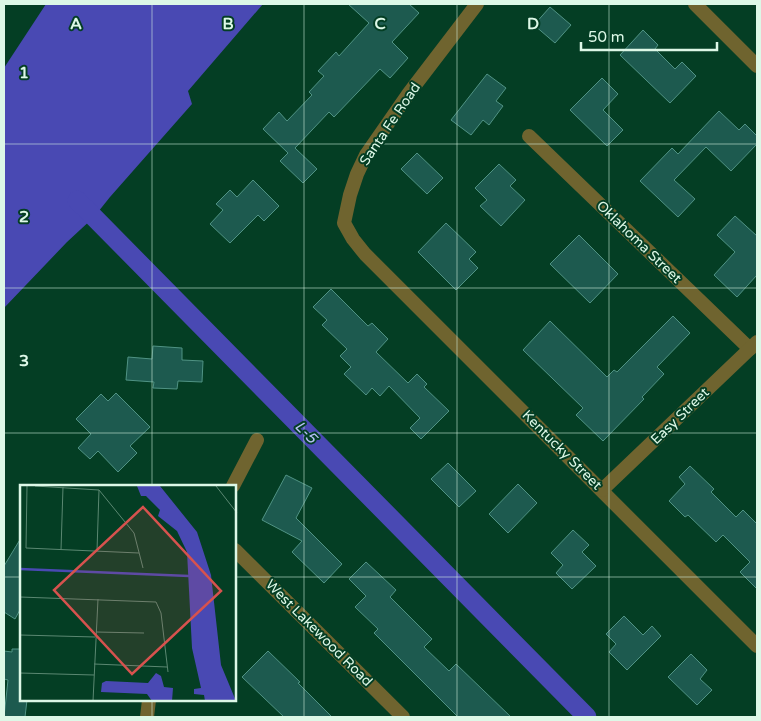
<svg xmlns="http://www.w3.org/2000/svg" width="761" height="721" font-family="'Varela Round',sans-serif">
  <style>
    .water { fill: #4949b3 }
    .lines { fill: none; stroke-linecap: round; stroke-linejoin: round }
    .canal { stroke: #4949b3; stroke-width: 19 }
    .building { fill: #1d5a4f; stroke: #509384 }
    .minor { stroke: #6f642f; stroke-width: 14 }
    .grid { fill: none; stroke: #ddf8e7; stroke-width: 1; stroke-opacity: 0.55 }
    .labels { text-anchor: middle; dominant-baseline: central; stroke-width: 4; stroke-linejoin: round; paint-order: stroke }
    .street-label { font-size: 14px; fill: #ddf8e7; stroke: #043e24 }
    .water-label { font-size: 15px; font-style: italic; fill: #b9c1f8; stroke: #043e24 }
    .inset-river { fill: none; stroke: #4949b3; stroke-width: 2.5 }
    .inset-road { fill: none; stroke: #5b8872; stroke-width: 1 }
    .view { fill: #d7524e; fill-opacity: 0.15; stroke: #d7524e; stroke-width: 2.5 }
    .inset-edge { fill: none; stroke: #ddf8e7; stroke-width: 2.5 }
    .grid-label { font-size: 16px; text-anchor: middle; font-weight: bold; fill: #ddf8e7; stroke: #043e24; stroke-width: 4; stroke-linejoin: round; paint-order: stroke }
  </style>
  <rect width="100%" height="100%" fill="#043e24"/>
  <path class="water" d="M46 4H263L188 91 192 104 110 197 94 217 67 242 4 308V68Z"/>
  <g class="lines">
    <path class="canal" d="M77 200 587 717"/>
  </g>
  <g class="building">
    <path d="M348 4H409L419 13 392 42 408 58 390 78 380 69 334 117 329 112 295 148 317 169 303 183 280 161 288 153 263 129 279 112 287 121 312 95 309 92 324 76 318 71 336 52 339 56 369 23Z"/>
    <path d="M550 7 571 25 555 43 534 25Z"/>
    <path d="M643 30 658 45 655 49 675 69 682 62 696 76 670 103 620 55Z"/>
    <path d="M487 74 506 88 496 101 503 106 489 125 483 120 471 135 451 120Z"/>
    <path d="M602 78 618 94 603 110 623 130 607 146 570 110Z"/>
    <path d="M719 111 739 130 745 124 757 136V144L731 171 706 147 674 180 695 199 678 217 640 181 672 148 678 154Z"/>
    <path d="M417 153 443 178 427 194 401 169Z"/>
    <path d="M499 164 516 180 510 186 525 200 501 226 480 206 487 200 475 188Z"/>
    <path d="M253 180 279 206 264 221 258 215 230 243 210 224 223 210 216 204 230 190 237 197Z"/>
    <path d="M735 216 757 236V275L737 297 714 275 735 252 717 235Z"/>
    <path d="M446 223 476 252 469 259 478 268 456 290 418 252Z"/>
    <path d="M579 235 618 274 590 303 550 264Z"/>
    <path d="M331 289 368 326 372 323 388 339 376 352 408 383 417 374 427 384 424 387 449 411 421 439 410 428 420 418 389 386 380 396 372 388 366 395 344 374 351 367 340 356 347 349 322 325 327 320 313 307Z"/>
    <path d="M673 316 690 333 657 367 664 374 642 397 644 399 603 441 576 415 583 408 523 350 550 321 607 377 614 370 617 372Z"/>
    <path d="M153 346 182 348V360L203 361 202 382 178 381 177 389 153 388 154 382 126 380 128 357 152 359Z"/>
    <path d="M116 393 150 427 130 446 137 453 118 472 98 451 90 459 78 448 91 434 76 419 101 394 108 401Z"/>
    <path d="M448 463 476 491 459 507 431 479Z"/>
    <path d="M690 466 714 489 711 492 736 517 743 510 757 524V589L740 572 750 562 723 535 716 542 688 515 685 517 669 501 685 484 679 477Z"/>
    <path d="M286 475 312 488 296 518 342 564 324 583 292 552 302 541 262 520Z"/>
    <path d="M518 484 537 503 508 533 489 514Z"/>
    <path d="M573 530 589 545 582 552 596 566 572 589 556 573 563 565 551 553Z"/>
    <path d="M21 538V608L15 619 4 612V566Z"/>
    <path d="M366 562 396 590 390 597 432 639 424 647 449 671 456 664 511 717H458L374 633 378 629 355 607 366 596 349 579Z"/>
    <path d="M624 616 643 635 652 626 661 636 627 670 609 652 616 644 606 634Z"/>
    <path d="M12 649H21V700H27L25 717H4L8 680 4 679V651L12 652Z"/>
    <path d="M268 651 300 682 298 683 332 717H284L242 677Z"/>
    <path d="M691 654 707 670 700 679 712 690 697 705 668 677Z"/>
  </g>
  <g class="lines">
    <g class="minor">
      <path d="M477 4 409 93 366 155 357 174 350 195 344 223 353 239 365 254 757 646"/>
      <path d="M695 4 757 66"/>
      <path d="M529 136 750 349"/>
      <path d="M233 486 257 440"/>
      <path d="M602 490 757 342"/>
      <path d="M235 550 403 717"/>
      <path d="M147 717 149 700"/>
    </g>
  </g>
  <path class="grid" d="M152 4V486M304 4V717M457 4V717M609 4V717M4 144H757M4 288H757M4 433H757M4 577H21M235 577H757M152 700V717"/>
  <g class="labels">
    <g class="street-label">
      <text transform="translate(390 124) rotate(-56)">Santa Fe Road</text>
      <text transform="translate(639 242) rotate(44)">Oklahoma Street</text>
      <text transform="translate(680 416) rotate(-44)">Easy Street</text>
      <text transform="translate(562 450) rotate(45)">Kentucky Street</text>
      <text transform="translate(319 633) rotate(45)">West Lakewood Road</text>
    </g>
    <g class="water-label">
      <text transform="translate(306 432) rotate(45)">L-5</text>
    </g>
  </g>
  <g transform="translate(20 485)">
    <rect width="216" height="216" fill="#043e24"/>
    <path d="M117 1H140L177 47 191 90 201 180 216 216H185L184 210 174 209V204L181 203 172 163 167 67 157 46 138 31 140 25 126 11H121ZM136 188 141 191 144 202 153 203 152 216H132L127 209 81 207 82 198 86 196 128 198Z" fill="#4949b3"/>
    <path class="inset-river" d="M0 84 169 91"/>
    <path class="inset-road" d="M7 1 6 63 119 68M15 1 79 5 114 48 123 83M196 1 217 28M41 65 43 2M77 66 79 5M0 112 136 117 141 128 148 187M76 147 124 148M0 150 75 152M74 179 147 182M0 188 74 190M73 216 78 114"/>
    <path class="view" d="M123 22 201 106 112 189 34 105Z"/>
    <rect width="216" height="216" class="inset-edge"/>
  </g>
  <g class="grid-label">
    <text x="76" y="29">A</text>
    <text x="228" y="29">B</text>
    <text x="380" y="29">C</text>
    <text x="533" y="29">D</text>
    <text x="24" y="78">1</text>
    <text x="24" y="222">2</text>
    <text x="24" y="366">3</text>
  </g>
  <rect width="761" height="721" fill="none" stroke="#ddf8e7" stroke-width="10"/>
  <path d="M581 42v8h136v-8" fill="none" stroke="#ddf8e7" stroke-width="2.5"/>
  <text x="588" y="42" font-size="15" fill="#ddf8e7" stroke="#043e24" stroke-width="4" paint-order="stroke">50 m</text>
</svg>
